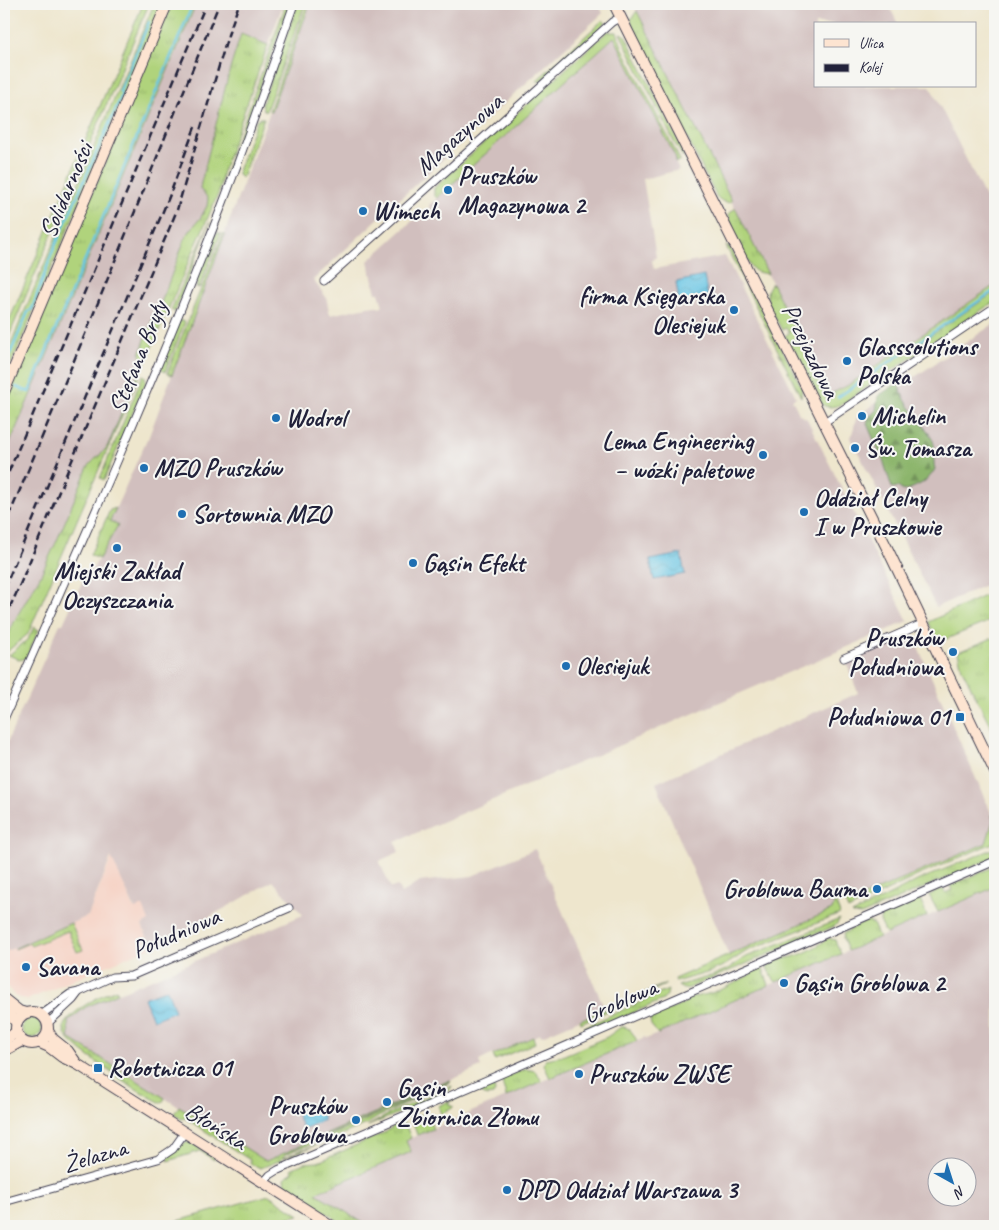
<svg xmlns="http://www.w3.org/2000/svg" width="999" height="1230" font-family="Caveat,sans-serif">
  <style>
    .built { fill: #f6d2c4 }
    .industrial { fill: #d1bfbe; fill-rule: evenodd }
    .grass { fill: url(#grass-tufts); stroke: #697a5c }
    .forest { fill: url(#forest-firs); stroke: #576c54 }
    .green { fill: #b0d37c; stroke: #697a5c }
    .water { fill: url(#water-waves); stroke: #447490 }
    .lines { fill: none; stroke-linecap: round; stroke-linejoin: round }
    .stream { stroke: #66c5e4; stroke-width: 2.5 }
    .street-casing { stroke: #413f51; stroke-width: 9 }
    .secondary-casing { stroke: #413f51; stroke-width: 12 }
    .street { stroke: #fff; stroke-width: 7 }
    .secondary { stroke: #fde4d1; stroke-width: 10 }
    .rail { stroke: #22223b; stroke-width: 2.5; stroke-dasharray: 8 4; stroke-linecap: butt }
    .poi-dot { fill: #1f6fb2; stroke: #f6f6f2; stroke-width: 2 }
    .labels { text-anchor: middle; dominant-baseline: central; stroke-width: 4; stroke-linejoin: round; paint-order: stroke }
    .street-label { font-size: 25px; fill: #22223b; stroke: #f6f6f2 }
    .poi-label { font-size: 25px; font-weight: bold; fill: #22223b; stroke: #f6f6f2; text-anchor: start }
  </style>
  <defs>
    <pattern id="grass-tufts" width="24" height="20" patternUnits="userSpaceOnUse" patternTransform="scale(1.25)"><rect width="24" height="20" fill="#b0d37c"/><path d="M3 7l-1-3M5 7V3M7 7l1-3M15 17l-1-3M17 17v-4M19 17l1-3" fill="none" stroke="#97b56c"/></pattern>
    <pattern id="forest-firs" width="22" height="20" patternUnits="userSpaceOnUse" patternTransform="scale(1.25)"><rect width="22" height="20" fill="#8cb56c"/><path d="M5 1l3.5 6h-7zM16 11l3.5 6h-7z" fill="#72935a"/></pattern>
    <pattern id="water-waves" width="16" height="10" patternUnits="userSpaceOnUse" patternTransform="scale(1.25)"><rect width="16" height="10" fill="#66c5e4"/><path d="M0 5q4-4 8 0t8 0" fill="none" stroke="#58a9c4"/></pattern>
  </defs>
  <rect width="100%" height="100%" fill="#f6f6f2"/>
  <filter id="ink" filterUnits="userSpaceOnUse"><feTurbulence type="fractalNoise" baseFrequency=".02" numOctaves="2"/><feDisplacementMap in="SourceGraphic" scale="10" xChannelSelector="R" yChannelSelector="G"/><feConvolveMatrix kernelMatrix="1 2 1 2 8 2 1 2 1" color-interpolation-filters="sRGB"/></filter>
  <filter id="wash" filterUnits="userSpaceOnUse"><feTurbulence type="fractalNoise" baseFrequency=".0096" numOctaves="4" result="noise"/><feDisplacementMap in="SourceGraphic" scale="20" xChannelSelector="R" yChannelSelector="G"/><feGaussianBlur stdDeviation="1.12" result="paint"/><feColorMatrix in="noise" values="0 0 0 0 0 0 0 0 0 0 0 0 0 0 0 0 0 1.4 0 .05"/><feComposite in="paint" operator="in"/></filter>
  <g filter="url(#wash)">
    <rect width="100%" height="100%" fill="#eee6cd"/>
    <path class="built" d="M112 856 134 908 143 905 150 922 142 925 151 947 27 1000 15 996 4 983V952L88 916Z"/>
    <g class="industrial">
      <path d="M196 4H283L223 171 219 192 143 367 137 376 108 445 105 451 92 461 43 571 4 638V457Z"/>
      <path d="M310 4H598L603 13 383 214 313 280 326 297 330 315 367 307 376 306 380 308 383 306 379 293H376L368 261 419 215 422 219 430 211 429 205 434 201 614 36 676 158 675 162 679 170 643 179 656 257 652 261 654 269 725 256 796 397 792 400 796 407 799 414 807 419 908 621 395 842 399 852 379 861 391 888 398 886 401 894 419 882 472 876 535 849 605 1009 542 1036 540 1034 489 1056 479 1061 481 1067 265 1161 69 1038 68 1021 86 1007 303 915 273 881 202 921 169 942 160 941 151 946 142 925 149 921 143 906 135 909 111 857 88 916 4 952V749L60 624H63L88 569 92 570 118 525 110 521 147 439H148Z"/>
      <path d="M633 4H888L898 24H815V86H930L995 217V285L847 386 828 395Z"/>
      <path d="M995 323V581L936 607 851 438 857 416Z"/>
      <path d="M912 633 992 815 993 821 987 842 853 901 843 898 835 902 832 910 729 956 656 783 858 693 846 662Z"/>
      <path d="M995 887V1226H368L315 1193 411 1152 406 1140 411 1138 645 1037 646 1039ZM936 1168H966V1198H936Z"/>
    </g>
    <g class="grass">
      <path d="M143 4H149L4 348V333Z"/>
      <path d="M154 4H163L4 381V360Z"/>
      <path d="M172 4H196L4 457V403Z"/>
      <path d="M286 4H290L223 188 226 172Z"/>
      <path d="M298 4H305L266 111 263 109 262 104Z"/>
      <path d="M307 4H310L271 111H269Z"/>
      <path d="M637 11 732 201C726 205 720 200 716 196L633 30 631 19Z"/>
      <path d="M603 20 606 23 545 78 540 81H536Z"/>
      <path d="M609 30 610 32H617L622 47 680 160 675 163 676 158 614 37 437 198 434 195V188Z"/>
      <path d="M620 33 625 35 684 152 683 157 674 142Z"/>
      <path d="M241 34 268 45 223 171 219 192 145 363 141 358 140 354 152 320 158 311 186 236 201 217 207 206 208 198 200 189 201 183 230 69Z"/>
      <path d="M259 118H264L242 178 238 175V171L257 119Z"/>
      <path d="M734 209H736L768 274C763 273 757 273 753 269 746 262 728 223 729 214Z"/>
      <path d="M210 222 175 312 171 310Z"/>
      <path d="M217 233H221L199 288 196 287 198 282 195 281 214 235Z"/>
      <path d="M223 234H225L172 375 167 373Z"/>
      <path d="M726 246 731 248 802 388 801 397Z"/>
      <path d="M772 283 828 395 847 386 995 285V290L838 396 839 397 995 292V301L842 404C832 408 824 409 817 399L785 336 789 333 786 328 782 330C775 316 759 297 772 283Z"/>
      <path d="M179 320 185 322 165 372 161 369V365Z"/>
      <path d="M140 374 28 634 9 650 4 658C4 628 32 595 44 568 60 536 73 502 87 469 94 457 103 455 108 445L137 376Z"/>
      <path d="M143 375 145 376 146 382 104 480 100 478Z"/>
      <path d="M116 508 110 521 118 525 99 559 90 555 110 510Z"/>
      <path d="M995 591V619L939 642 928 622Z"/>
      <path d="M34 627 39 630 26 658 20 660 9 655 28 639Z"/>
      <path d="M995 637V735L962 669 958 652Z"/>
      <path d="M995 813V842L917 876 848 910 843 898 853 901 986 843 993 821 992 815Z"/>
      <path d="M995 848V857L861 915 852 914 919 880Z"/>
      <path d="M995 866V887L938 912 929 895 943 889 945 893 952 890 950 886Z"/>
      <path d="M920 899 927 916 886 934 880 921 881 915Z"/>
      <path d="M835 901 840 914 747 951 727 964 710 972 675 982 674 979 832 910Z"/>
      <path d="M840 919 835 926 689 988 683 989 678 986 714 975 730 968 744 958Z"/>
      <path d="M867 921 873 924 879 937 848 951 843 938 844 933Z"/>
      <path d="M71 923 83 950 77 952 68 931 31 946 29 943 15 949V948Z"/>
      <path d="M828 938 835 940 841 954 776 982 772 977 767 968C771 958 786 959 796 956 808 952 818 946 828 938Z"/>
      <path d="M759 968 763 969 769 985 658 1034 651 1025 650 1019 655 1013C669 1010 681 1008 691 997 712 996 742 981 759 968Z"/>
      <path d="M665 984V985L581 1023 580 1020Z"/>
      <path d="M116 989 118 993 86 1007 68 1021 69 1038 165 1098 162 1103C147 1098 75 1050 67 1037 64 1032 63 1028 65 1023 78 1007 97 997 116 989Z"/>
      <path d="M668 990 667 995 663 1000 594 1029 589 1030 584 1027Z"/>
      <path d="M621 1027C630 1026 633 1034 637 1041L550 1078 544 1065 546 1059 562 1056 607 1037Z"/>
      <path d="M533 1037 535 1043 495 1060 493 1055Z"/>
      <path d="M526 1069 535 1071 542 1081 506 1097C506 1089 499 1084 505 1077Z"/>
      <path d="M450 1080 451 1081 319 1139 307 1146 299 1148 284 1155 281 1160 261 1168 251 1164 250 1160 185 1118 181 1119 174 1114 179 1106 266 1161 413 1096 415 1092 418 1094Z"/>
      <path d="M451 1082 378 1117 367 1124 284 1158 300 1150 309 1148 323 1139Z"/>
      <path d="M487 1085 494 1087 495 1092 493 1095 487 1096 475 1091 449 1102V1105L454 1107 442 1114 440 1112 439 1107 440 1105Z"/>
      <path d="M452 1086 448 1092 368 1126 391 1113Z"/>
      <path d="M418 1115C428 1114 430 1121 433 1129L417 1135 412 1119Z"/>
      <path d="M398 1123 405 1124 411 1138 406 1141 411 1152 316 1193 368 1226H346L285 1185 284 1178 293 1172 291 1169 304 1163 318 1162 386 1132Z"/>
      <path d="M188 1142H190L215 1158 214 1160 200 1151 168 1161 169 1156 181 1143 183 1144Z"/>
      <path d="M269 1195 299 1215 257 1226H160Z"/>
    </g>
    <path class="forest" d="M898 383C904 406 923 420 933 441 937 451 932 459 935 469 929 481 917 487 903 491L898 487 892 488 884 463 867 424 868 418 876 410 878 396Z"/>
    <circle class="green" cx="32" cy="1028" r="10"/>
    <g class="water">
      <path d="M704 276 708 297 679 303 676 282Z"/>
      <path d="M681 554 685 574 654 580 650 560Z"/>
      <path d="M167 989 175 1011 153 1020 144 998Z"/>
      <path d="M318 1103 324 1120 303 1129 296 1113Z"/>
    </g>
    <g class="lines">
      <g class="stream">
        <path d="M4 7 6 4"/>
        <path d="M4 368 28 312 32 309 52 253 122 95 120 91 149 22"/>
        <path d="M16 387 29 392 193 4"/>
        <path d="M838 397 995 290"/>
      </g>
    </g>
  </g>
  <g filter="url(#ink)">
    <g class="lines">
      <defs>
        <g id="street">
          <path d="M324 281 612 22 621 17"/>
          <path d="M823 423 995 307"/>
          <path d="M844 658 924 623"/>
          <path d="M4 719C79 550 154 381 221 208 247 141 270 72 294 4"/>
          <path d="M41 1015 70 994 79 992 112 977 131 976 289 908"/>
          <path d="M48 1023 73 1000 79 992"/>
          <path d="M264 1182 270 1175 278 1170 995 861"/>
          <path d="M4 1202 158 1159 173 1149 185 1132"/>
        </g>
        <g id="secondary">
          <path d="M614 4 888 550 995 772"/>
          <path d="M4 392 167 4"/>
          <path d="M4 999 19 1011 26 1013"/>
          <path d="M4 1009 17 1023"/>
          <circle cx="32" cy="1028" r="16"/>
          <path d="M48 1031 53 1039 68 1051 77 1064"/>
          <path d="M4 1041 16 1032"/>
          <path d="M40 1043 49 1047 62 1057 77 1064 332 1226"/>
          <path d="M4 1051 22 1041"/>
        </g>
      </defs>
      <use href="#street" class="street-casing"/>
      <use href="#secondary" class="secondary-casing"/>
      <use href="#street" class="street"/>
      <use href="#secondary" class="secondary"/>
      <g class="rail">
        <path d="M4 483 206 4"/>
        <path d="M4 528 93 315 219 4"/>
        <path d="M4 589 169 197 195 127"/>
        <path d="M4 619 16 594 177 210 228 35 239 4"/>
      </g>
    </g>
  </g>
  <g class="poi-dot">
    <circle cx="448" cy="190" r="5"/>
    <circle cx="363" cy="211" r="5"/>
    <circle cx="734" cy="310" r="5"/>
    <circle cx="847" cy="361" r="5"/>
    <circle cx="862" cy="416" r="5"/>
    <circle cx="276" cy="418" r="5"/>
    <circle cx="855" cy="448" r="5"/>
    <circle cx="763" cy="455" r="5"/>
    <circle cx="144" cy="468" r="5"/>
    <circle cx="804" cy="512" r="5"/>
    <circle cx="182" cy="514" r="5"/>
    <circle cx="117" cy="548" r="5"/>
    <circle cx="413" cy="563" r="5"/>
    <circle cx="953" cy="652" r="5"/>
    <circle cx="566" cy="666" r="5"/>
    <rect x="955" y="712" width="10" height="10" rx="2.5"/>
    <circle cx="877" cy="889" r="5"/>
    <circle cx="26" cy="967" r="5"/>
    <circle cx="784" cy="983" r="5"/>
    <rect x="93" y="1063" width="10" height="10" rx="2.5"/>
    <circle cx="579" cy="1074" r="5"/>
    <circle cx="387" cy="1102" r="5"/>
    <circle cx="356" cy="1120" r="5"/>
    <circle cx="507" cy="1190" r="5"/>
  </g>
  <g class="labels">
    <g class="street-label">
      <text transform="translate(459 134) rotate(-42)">Magazynowa</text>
      <text transform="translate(66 190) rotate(-67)">Solidarności</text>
      <text transform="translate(811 351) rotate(64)">Przejazdowa</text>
      <text transform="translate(138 357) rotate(-68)">Stefana Bryły</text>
      <text transform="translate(176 933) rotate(-23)">Południowa</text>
      <text transform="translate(620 1001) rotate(-23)">Groblowa</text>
      <text transform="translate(216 1126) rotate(32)">Błońska</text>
      <text transform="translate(95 1156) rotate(-16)">Żelazna</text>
    </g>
    <g class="poi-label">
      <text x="458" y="176">Pruszków<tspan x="458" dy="29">Magazynowa 2</tspan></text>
      <text x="373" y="211">Wimech</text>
      <text x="724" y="296" text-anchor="end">firma Księgarska<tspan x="724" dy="29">Olesiejuk</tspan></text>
      <text x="857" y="347">Glasssolutions<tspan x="857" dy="29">Polska</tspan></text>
      <text x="872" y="416">Michelin</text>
      <text x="286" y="418">Wodrol</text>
      <text x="753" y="441" text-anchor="end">Lema Engineering<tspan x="753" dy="29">– wózki paletowe</tspan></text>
      <text x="865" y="448">Św. Tomasza</text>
      <text x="154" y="468">MZO Pruszków</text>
      <text x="814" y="498">Oddział Celny<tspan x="814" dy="29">I w Pruszkowie</tspan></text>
      <text x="192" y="514">Sortownia MZO</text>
      <text x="423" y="563">Gąsin Efekt</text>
      <text x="117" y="571" text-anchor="middle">Miejski Zakład<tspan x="117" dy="29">Oczyszczania</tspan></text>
      <text x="943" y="638" text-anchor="end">Pruszków<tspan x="943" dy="29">Południowa</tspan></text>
      <text x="576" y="666">Olesiejuk</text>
      <text x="950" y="717" text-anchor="end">Południowa 01</text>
      <text x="867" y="889" text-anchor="end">Groblowa Bauma</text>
      <text x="36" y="967">Savana</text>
      <text x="794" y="983">Gąsin Groblowa 2</text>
      <text x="108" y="1068">Robotnicza 01</text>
      <text x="589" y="1074">Pruszków ZWSE</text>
      <text x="397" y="1088">Gąsin<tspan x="397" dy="29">Zbiornica Złomu</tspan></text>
      <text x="346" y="1106" text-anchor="end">Pruszków<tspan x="346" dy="29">Groblowa</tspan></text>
      <text x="517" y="1190">DPD Oddział Warszawa 3</text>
    </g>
  </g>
  <rect width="999" height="1230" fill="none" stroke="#f6f6f2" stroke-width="20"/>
  <rect x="814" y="22" width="162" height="65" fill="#f6f6f2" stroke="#a1a1a9"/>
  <rect x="824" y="39" width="25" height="8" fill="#fde4d1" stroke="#a1a1a9"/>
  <text x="859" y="48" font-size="15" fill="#22223b">Ulica</text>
  <rect x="824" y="64" width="25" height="8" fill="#22223b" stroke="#a1a1a9"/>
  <text x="859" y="72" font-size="15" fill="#22223b">Kolej</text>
  <g transform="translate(952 1182) rotate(141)"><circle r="24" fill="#f6f6f2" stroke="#a1a1a9"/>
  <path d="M0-4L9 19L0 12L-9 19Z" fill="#1f6fb2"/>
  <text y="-8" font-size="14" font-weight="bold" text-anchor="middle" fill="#22223b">N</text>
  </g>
</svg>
